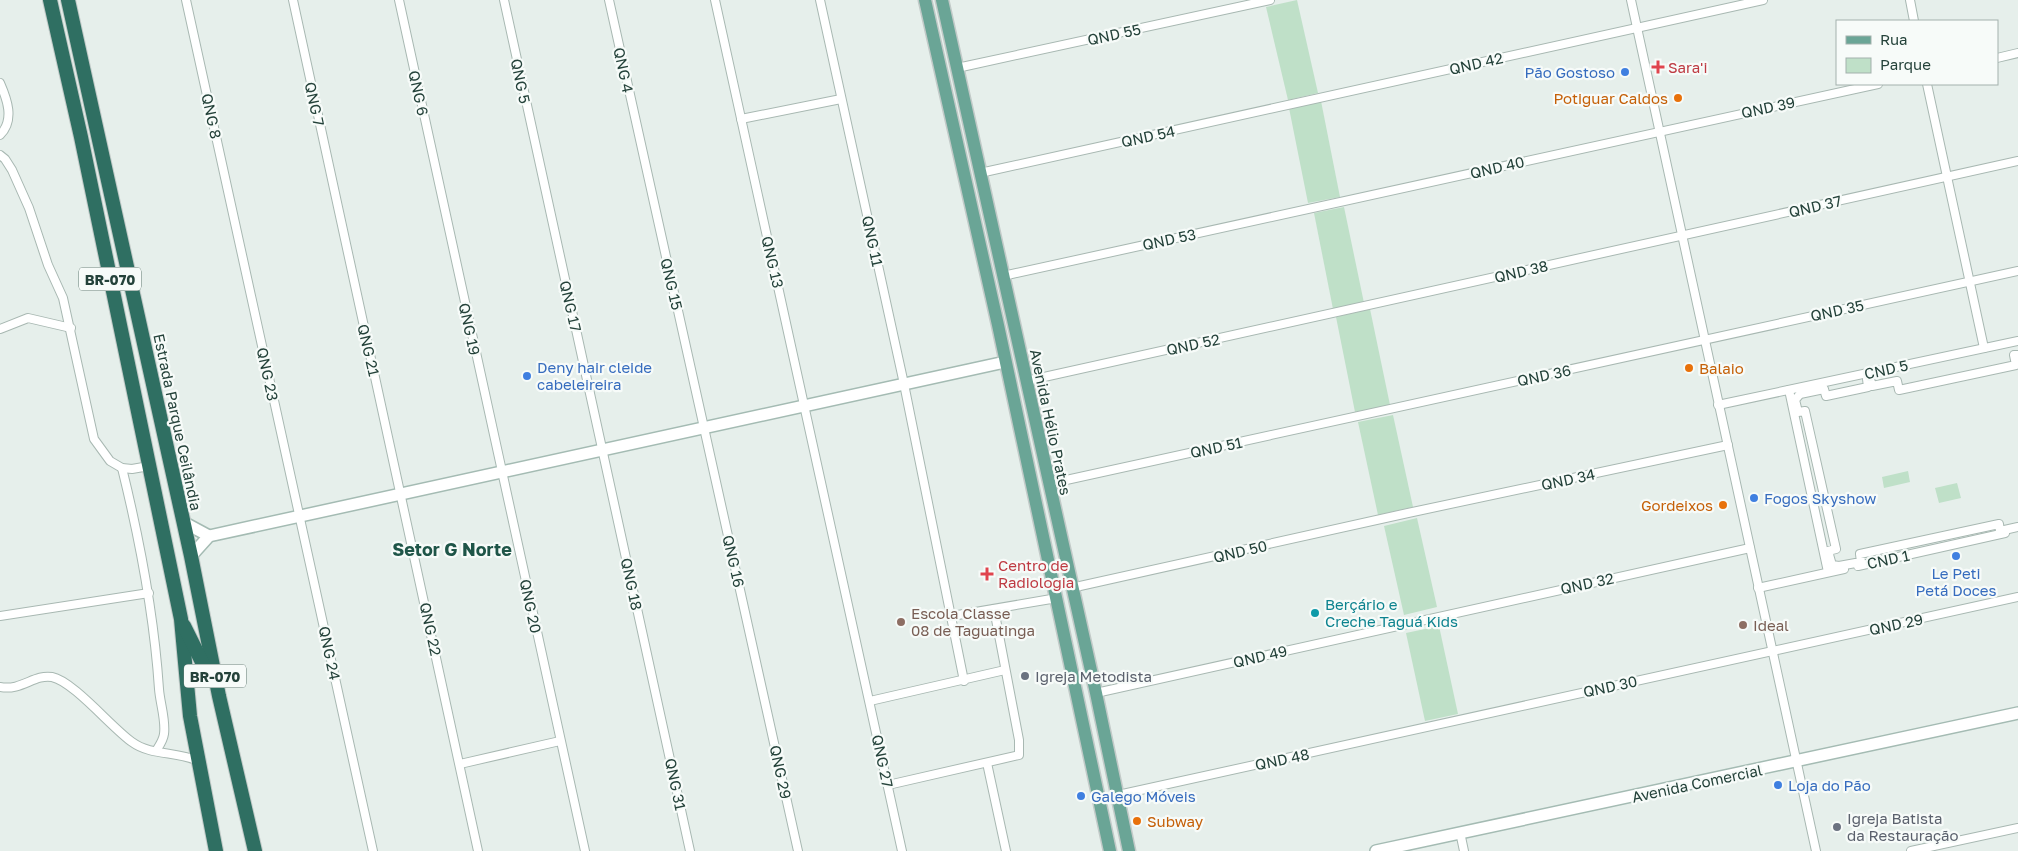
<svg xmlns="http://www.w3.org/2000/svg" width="2018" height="851" font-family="'Golos Text',sans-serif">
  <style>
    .green { fill: #bfe0c8 }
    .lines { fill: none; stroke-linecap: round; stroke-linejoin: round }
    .street-casing { stroke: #a8b8b2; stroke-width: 10 }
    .secondary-casing { stroke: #a4bbb3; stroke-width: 14 }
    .primary-casing { stroke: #c2cac8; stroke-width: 15 }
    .highway-casing { stroke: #c2cac8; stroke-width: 16 }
    .street { stroke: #fff; stroke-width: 8 }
    .secondary { stroke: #fff; stroke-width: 11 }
    .primary { stroke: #6aa596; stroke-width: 12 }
    .highway { stroke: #2f6f62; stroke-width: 14 }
    .health-dot { fill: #e0444e; stroke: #f7fbf9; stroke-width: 2 }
    .shop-dot { fill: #3f7fe0; stroke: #f7fbf9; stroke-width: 2 }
    .food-dot { fill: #e8710a; stroke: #f7fbf9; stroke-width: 2 }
    .culture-dot { fill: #0f9aa8; stroke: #f7fbf9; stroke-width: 2 }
    .education-dot { fill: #8d6e63; stroke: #f7fbf9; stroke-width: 2 }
    .worship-dot { fill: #6b7280; stroke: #f7fbf9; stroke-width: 2 }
    .labels { text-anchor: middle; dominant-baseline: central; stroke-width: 4.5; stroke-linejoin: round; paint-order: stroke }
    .shield { fill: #f7fbf9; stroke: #637a73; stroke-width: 1 }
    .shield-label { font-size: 14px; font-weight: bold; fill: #24423a }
    .street-label { font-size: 15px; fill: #24423a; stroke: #f7fbf9 }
    .health-label { font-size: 15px; fill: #be3a42; stroke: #f7fbf9; text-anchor: start }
    .shop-label { font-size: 15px; fill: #366cbe; stroke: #f7fbf9; text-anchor: start }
    .food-label { font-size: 15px; fill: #c56008; stroke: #f7fbf9; text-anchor: end }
    .culture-label { font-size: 15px; fill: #0d838f; stroke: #f7fbf9; text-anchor: start }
    .education-label { font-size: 15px; fill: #785e54; stroke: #f7fbf9; text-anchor: start }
    .worship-label { font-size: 15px; fill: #5b616d; stroke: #f7fbf9; text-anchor: start }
    .quarter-label { font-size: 18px; font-weight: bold; fill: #1f5548; stroke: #f7fbf9 }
  </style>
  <rect width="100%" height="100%" fill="#e6efeb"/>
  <g class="green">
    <path d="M1297 0 1318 93 1288 100 1266 7Z"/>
    <path d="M1321 101 1340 197 1308 203 1289 108Z"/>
    <path d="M1344 207 1364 303 1333 309 1314 213Z"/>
    <path d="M1370 309 1390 405 1355 412 1336 317Z"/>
    <path d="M1393 415 1413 507 1378 515 1358 422Z"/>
    <path d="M1908 471 1910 482 1884 488 1882 477Z"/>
    <path d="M1957 483 1961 498 1939 503 1935 488Z"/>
    <path d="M1417 518 1437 607 1404 615 1384 526Z"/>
    <path d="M1439 626 1458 714 1425 721 1406 633Z"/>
  </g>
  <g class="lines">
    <defs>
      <g id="street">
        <path d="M186 0 373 851"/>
        <path d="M293 0C353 284 418 567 478 851"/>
        <path d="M399 0 585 851"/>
        <path d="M504 0 690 851"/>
        <path d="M609 0 798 851"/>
        <path d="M715 0 902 851"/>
        <path d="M820 0 904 384 964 681"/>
        <path d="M1631 0 1816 851"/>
        <path d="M1910 0 1914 21"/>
        <path d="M1997 58 2018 53"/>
        <path d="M957 68 1270 0"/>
        <path d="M0 83C7 99 15 120 0 135"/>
        <path d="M1927 84 1984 348"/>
        <path d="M741 119 841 99"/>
        <path d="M0 155 5 159 12 170 29 208 48 265 63 298 94 439 110 461 122 468 132 469 149 466"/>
        <path d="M980 173 1763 0"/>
        <path d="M1003 276 1878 84"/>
        <path d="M0 329 28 318 71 328"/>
        <path d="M2018 355H2014L2016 365 1899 390 1897 381 1872 386 1870 379H1867L1868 387 1826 396 1824 389 1800 394 1795 400 1798 412 1805 411 1836 549 1828 551 1832 565 1839 566 1861 562 1860 554 1999 524 2000 531 2018 527"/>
        <path d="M1026 381 2018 161"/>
        <path d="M1789 390 1828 572"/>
        <path d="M1718 405 2018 341"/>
        <path d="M122 468C140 541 154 614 159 689 160 703 166 720 164 734 163 741 159 746 156 751"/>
        <path d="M1048 484 2018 271"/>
        <path d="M1858 566 2005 533"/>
        <path d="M1071 588 1408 513 1728 445"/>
        <path d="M1758 588 1844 569"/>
        <path d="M0 616 149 593"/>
        <path d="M952 616 1057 598"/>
        <path d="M0 687C22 691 34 674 52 677 73 681 112 728 132 742 151 756 177 751 198 761"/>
        <path d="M1096 693 1750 548"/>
        <path d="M870 701 1005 670"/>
        <path d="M987 763 1006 851"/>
        <path d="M460 764 560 741"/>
        <path d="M888 785 1019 755V740L994 609"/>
        <path d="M1118 795 2018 597"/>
        <path d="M1460 832 1464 851"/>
        <path d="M1911 851 2018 828"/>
      </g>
      <g id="secondary">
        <path d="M183 522 209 536"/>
        <path d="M191 556 209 536 1005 362"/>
        <path d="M1376 851 2018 713"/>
      </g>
      <g id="primary">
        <path d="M925 0 998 325 1110 851"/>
        <path d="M942 0 1096 693 1129 851"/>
      </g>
      <g id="highway">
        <path d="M50 0 81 137 181 619 190 716 216 851"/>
        <path d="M68 0 191 556 219 696 255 851"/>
        <path d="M184 626 210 678"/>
      </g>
    </defs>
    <use href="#street" class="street-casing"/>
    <use href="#secondary" class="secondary-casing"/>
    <use href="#primary" class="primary-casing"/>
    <use href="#highway" class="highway-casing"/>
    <use href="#street" class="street"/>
    <use href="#secondary" class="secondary"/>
    <use href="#primary" class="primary"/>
    <use href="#highway" class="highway"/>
  </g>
  <g class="health-dot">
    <path d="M1655.5 59.5h5v5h5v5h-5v5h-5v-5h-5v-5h5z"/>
    <path d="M984.5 566.5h5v5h5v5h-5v5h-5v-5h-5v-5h5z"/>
  </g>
  <g class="shop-dot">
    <circle cx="1625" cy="72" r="5"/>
    <circle cx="527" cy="376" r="5"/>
    <circle cx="1754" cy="498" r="5"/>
    <circle cx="1956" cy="556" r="5"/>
    <circle cx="1778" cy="785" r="5"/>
    <circle cx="1081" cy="796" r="5"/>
  </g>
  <g class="food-dot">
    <circle cx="1678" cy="98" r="5"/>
    <circle cx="1689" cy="368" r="5"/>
    <circle cx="1723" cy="505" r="5"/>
    <circle cx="1137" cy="821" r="5"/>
  </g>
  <circle class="culture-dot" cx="1315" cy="613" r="5"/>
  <g class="education-dot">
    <circle cx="901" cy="622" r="5"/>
    <circle cx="1743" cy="625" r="5"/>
  </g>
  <g class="worship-dot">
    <circle cx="1025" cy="676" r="5"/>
    <circle cx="1837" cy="827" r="5"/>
  </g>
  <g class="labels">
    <g class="shield">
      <rect x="79" y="267.5" width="62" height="23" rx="4"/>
      <rect x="184" y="664.5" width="62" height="23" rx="4"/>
    </g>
    <g class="shield-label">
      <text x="110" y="279">BR-070</text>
      <text x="215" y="676">BR-070</text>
    </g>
    <g class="street-label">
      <text transform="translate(1114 34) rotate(-12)">QND 55</text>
      <text transform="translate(1476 63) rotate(-13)">QND 42</text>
      <text transform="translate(624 70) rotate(78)">QNG 4</text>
      <text transform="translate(521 81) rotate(78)">QNG 5</text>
      <text transform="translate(419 93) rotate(78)">QNG 6</text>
      <text transform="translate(315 104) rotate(78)">QNG 7</text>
      <text transform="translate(1768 107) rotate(-12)">QND 39</text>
      <text transform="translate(212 116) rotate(78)">QNG 8</text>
      <text transform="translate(1148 136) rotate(-12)">QND 54</text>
      <text transform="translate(1497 167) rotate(-13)">QND 40</text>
      <text transform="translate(1815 206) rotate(-13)">QND 37</text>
      <text transform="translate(1169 239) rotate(-12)">QND 53</text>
      <text transform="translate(873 241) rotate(78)">QNG 11</text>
      <text transform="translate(773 262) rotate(77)">QNG 13</text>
      <text transform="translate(1521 271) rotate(-13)">QND 38</text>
      <text transform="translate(672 284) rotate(77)">QNG 15</text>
      <text transform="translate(571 306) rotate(77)">QNG 17</text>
      <text transform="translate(1837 310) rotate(-12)">QND 35</text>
      <text transform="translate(470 329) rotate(78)">QNG 19</text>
      <text transform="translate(1193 344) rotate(-12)">QND 52</text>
      <text transform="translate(369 350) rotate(77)">QNG 21</text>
      <text transform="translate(1886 369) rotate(-12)">CND 5</text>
      <text transform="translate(268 374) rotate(78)">QNG 23</text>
      <text transform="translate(1544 375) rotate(-12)">QND 36</text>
      <text transform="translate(178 422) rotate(78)">Estrada Parque Ceilândia</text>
      <text transform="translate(1051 422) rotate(78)">Avenida Hélio Prates</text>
      <text transform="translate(1216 447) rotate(-12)">QND 51</text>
      <text transform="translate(1568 479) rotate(-12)">QND 34</text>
      <text transform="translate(1240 551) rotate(-13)">QND 50</text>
      <text transform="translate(1888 559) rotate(-12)">CND 1</text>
      <text transform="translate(734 561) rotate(77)">QNG 16</text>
      <text transform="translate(1587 583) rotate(-12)">QND 32</text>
      <text transform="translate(632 584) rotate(78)">QNG 18</text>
      <text transform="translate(531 606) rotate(78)">QNG 20</text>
      <text transform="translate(1896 624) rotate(-12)">QND 29</text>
      <text transform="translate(431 629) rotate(78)">QNG 22</text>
      <text transform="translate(330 653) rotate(78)">QNG 24</text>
      <text transform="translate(1260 656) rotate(-13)">QND 49</text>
      <text transform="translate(1610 686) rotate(-12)">QND 30</text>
      <text transform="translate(1282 759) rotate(-12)">QND 48</text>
      <text transform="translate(883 761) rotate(78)">QNG 27</text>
      <text transform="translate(781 772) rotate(78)">QNG 29</text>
      <text transform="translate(1697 783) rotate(-12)">Avenida Comercial</text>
      <text transform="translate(676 784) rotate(78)">QNG 31</text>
    </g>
    <g class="health-label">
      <text x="1668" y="67">Sara'i</text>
      <text x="998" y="565">Centro de<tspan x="998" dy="17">Radiologia</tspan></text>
    </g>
    <g class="shop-label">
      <text x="1615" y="72" text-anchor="end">Pão Gostoso</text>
      <text x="537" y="367">Deny hair cleide<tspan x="537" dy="17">cabeleireira</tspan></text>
      <text x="1764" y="498">Fogos Skyshow</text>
      <text x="1956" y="573" text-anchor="middle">Le Peti<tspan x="1956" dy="17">Petá Doces</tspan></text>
      <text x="1788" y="785">Loja do Pão</text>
      <text x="1091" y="796">Galego Móveis</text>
    </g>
    <g class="food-label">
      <text x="1668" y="98">Potiguar Caldos</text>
      <text x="1699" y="368" text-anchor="start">Balaio</text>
      <text x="1713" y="505">Gordeixos</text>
      <text x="1147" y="821" text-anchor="start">Subway</text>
    </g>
    <g class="culture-label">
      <text x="1325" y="604">Berçário e<tspan x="1325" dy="17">Creche Taguá Kids</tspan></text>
    </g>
    <g class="education-label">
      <text x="911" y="613">Escola Classe<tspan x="911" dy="17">08 de Taguatinga</tspan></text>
      <text x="1753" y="625">Ideal</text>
    </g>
    <g class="worship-label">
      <text x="1035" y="676">Igreja Metodista</text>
      <text x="1847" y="818">Igreja Batista<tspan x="1847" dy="17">da Restauração</tspan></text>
    </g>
    <g class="quarter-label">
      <text x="452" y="549">Setor G Norte</text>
    </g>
  </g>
  <rect x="1836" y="20" width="162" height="65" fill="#f7fbf9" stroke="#a3b1ad"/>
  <rect x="1846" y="36" width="25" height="8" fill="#6aa596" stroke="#a3b1ad"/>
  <text x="1880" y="45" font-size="15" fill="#24423a">Rua</text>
  <rect x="1846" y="58" width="25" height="15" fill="#bfe0c8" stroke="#a3b1ad"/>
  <text x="1880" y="70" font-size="15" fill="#24423a">Parque</text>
</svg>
